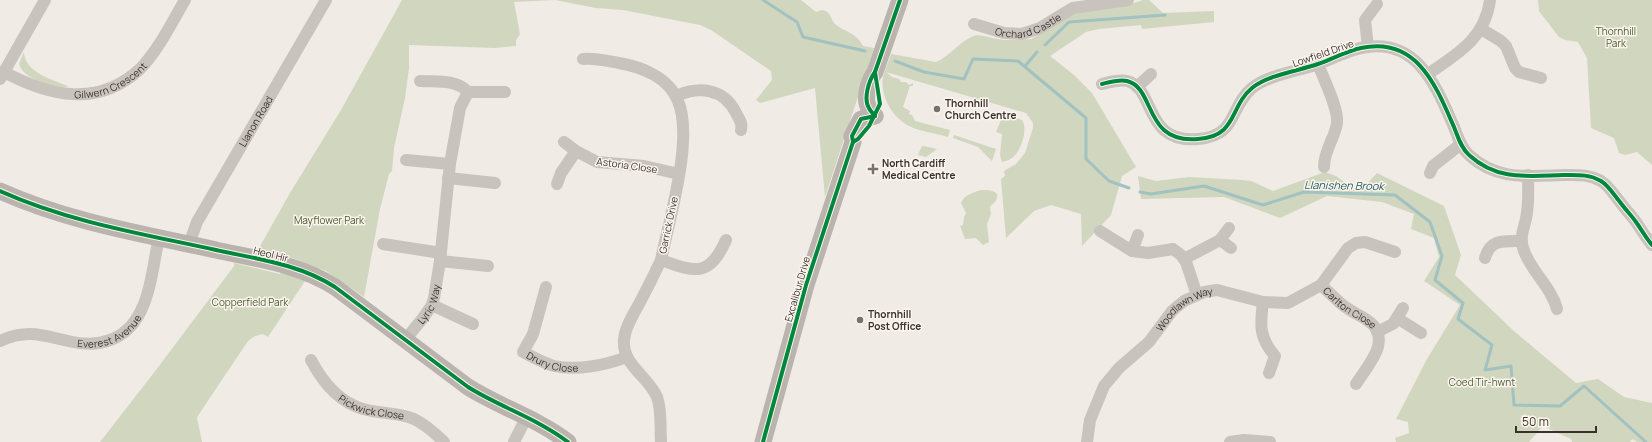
<svg xmlns="http://www.w3.org/2000/svg" width="1652" height="442" font-family="Manrope,sans-serif">
  <style>
    .green { fill: #d1d6bf }
    .lines { fill: none; stroke-linecap: round; stroke-linejoin: round }
    .stream { stroke: #a1c2c1; stroke-width: 3 }
    .street { stroke: #c9c3be; stroke-width: 12 }
    .secondary { stroke: #bab3ae; stroke-width: 17 }
    .cycleway-casing { stroke: #fbf5ee; stroke-width: 6 }
    .cycleway { stroke: #00873e; stroke-width: 4 }
    .poi-dot { fill: #7a716c; stroke: #fbf5ee; stroke-width: 1.5 }
    .labels { text-anchor: middle; dominant-baseline: central; stroke-width: 3; stroke-linejoin: round; paint-order: stroke }
    .street-label { font-size: 10px; fill: #3b302b; stroke: #fbf5ee }
    .park-label { font-size: 10px; fill: #4a5a2e; stroke: #fbf5ee }
    .poi-label { font-size: 10px; font-weight: bold; fill: #3b302b; stroke: #fbf5ee; text-anchor: start }
    .water-label { font-size: 11px; font-style: italic; fill: #1f5a5e; stroke: #fbf5ee }
  </style>
  <rect width="100%" height="100%" fill="#f0ebe5"/>
  <g class="green">
    <path d="M402 0H801L816 12C817 12 821 10 822 10 830 10 831 20 835 24 845 32 857 33 863 46L874 48 825 197 815 88 760 103 756 100 772 80 771 71 711 30 700 25 623 10 596 8 555 0 514 2 520 34 516 40V46L495 48 409 45V68L405 98 394 148 392 171 389 174 380 209 364 297 326 271 292 258 258 250 290 193 341 110Z"/>
    <path d="M1143 0H1149L1163 13 1214 11V22L1142 29 1141 25 1099 29 1086 32 1050 56 1074 75 1092 93 1136 167 1122 176 1111 215 1082 246 1081 214 1051 205 1034 211 1006 238 1001 179 1005 176 1004 171 1016 164 1025 153 1033 128V123L1026 113 886 72 892 77 899 79 901 82H906L909 85 913 83V86H910L903 107 910 111 909 114 912 115 915 121 950 130 948 137C936 133 921 132 909 126 892 117 880 96 883 77 885 69 889 61 891 54L936 62C951 56 963 37 978 35L1003 40H1019L1031 39 1076 13 1128 5Z"/>
    <path d="M1538 0H1652V165L1637 152 1625 155 1619 153 1614 138 1591 128 1587 58 1578 42 1565 40 1559 37 1539 11Z"/>
    <path d="M24 52C24 72 53 80 68 86L67 87C51 86 24 80 19 64Z"/>
    <path d="M1004 114 1022 120C1028 128 1022 147 1016 154 1012 159 1007 161 1002 162L1000 155 1002 134 996 132 1003 115Z"/>
    <path d="M954 135 996 149 992 161 978 147 953 138Z"/>
    <path d="M922 146H924L937 149 926 157 918 155Z"/>
    <path d="M1325 172 1336 176 1345 183 1360 188 1368 183 1377 173 1444 206 1461 255 1455 275 1515 332 1576 383 1598 379 1624 397 1652 403V442H1637L1632 439 1630 442H1572L1571 439 1543 426 1529 442H1396L1395 438 1409 433 1408 422 1396 419 1427 359 1460 305 1424 281 1439 257 1434 238 1411 229 1414 214 1382 202 1327 196 1280 218 1224 197 1141 199 1138 176 1156 181 1189 177 1242 180 1251 181 1273 191Z"/>
    <path d="M981 190C988 190 1003 190 995 202 993 204 991 205 990 207L991 214 987 224 989 242 983 245 976 238 965 239 960 226 963 225 964 217 966 213 961 203C965 194 973 193 981 190Z"/>
    <path d="M234 263 280 274 281 270 307 278 268 337 263 334 255 336 248 341 199 414 197 418 202 442H100L156 370 234 266Z"/>
  </g>
  <g class="lines">
    <g class="stream">
      <path d="M763 0 797 22 803 37 865 51"/>
      <path d="M1045 45 1069 22 1165 15"/>
      <path d="M895 61 924 72 964 79 973 59 1018 61 1086 118V159L1109 181 1129 188"/>
      <path d="M1025 66 1037 52"/>
      <path d="M1140 192 1151 194 1204 186 1263 205 1304 192 1395 195 1430 222 1442 256 1435 280 1463 303 1458 319 1492 345 1485 370 1511 366 1514 405 1560 406 1584 386 1646 442"/>
    </g>
    <g class="street">
      <path id="s1" d="M974 24 1004 33 1022 34 1040 28 1073 8 1128 0"/>
      <path d="M1481 29 1501 41 1506 46 1515 68 1519 72 1541 78"/>
      <path d="M1368 47 1365 20 1377 4"/>
      <path d="M583 59C595 58 607 61 619 63 643 67 669 78 678 101 694 138 669 220 661 260 654 275 647 289 639 304 633 315 625 327 624 340 622 365 648 376 657 397 662 411 660 427 661 442"/>
      <path d="M1318 64C1323 78 1339 109 1337 123 1335 138 1324 150 1324 167"/>
      <path id="s2" d="M4 72C49 96 98 108 140 69 158 51 172 22 185 0"/>
      <path d="M1428 74C1457 54 1485 39 1490 0"/>
      <path d="M0 79 45 0"/>
      <path d="M1102 84C1110 82 1119 79 1127 81 1156 88 1143 144 1198 139 1238 136 1229 107 1252 88 1268 75 1298 71 1318 64 1333 59 1346 51 1361 48 1417 36 1436 86 1454 127 1458 137 1461 148 1469 155 1497 181 1528 176 1563 175 1577 175 1589 174 1601 181 1609 186 1614 195 1620 202 1625 209 1631 215 1636 222 1641 229 1646 238 1652 245"/>
      <path d="M1137 87 1151 74"/>
      <path d="M468 92H505"/>
      <path d="M676 96C699 86 724 88 736 113 739 119 743 123 741 130"/>
      <path d="M564 142 576 151 597 162 644 166 679 174"/>
      <path d="M406 160 450 164"/>
      <path d="M1430 173 1433 166 1461 144"/>
      <path d="M1528 175C1528 187 1529 200 1527 212 1526 225 1519 234 1523 248 1530 271 1551 286 1557 309"/>
      <path d="M448 178 495 183"/>
      <path d="M557 184 561 173 576 151"/>
      <path d="M1100 231 1132 251 1148 253 1173 249 1181 255 1186 262 1197 295"/>
      <path d="M1220 240 1231 248"/>
      <path id="s3" d="M189 244 197 222 326 0"/>
      <path d="M383 244 441 253"/>
      <path d="M1132 251 1138 235"/>
      <path d="M1485 258C1490 239 1504 241 1521 241"/>
      <path d="M1184 259 1220 240 1229 228"/>
      <path d="M661 260C695 272 709 278 726 240"/>
      <path d="M440 261 488 266"/>
      <path id="s4" d="M1321 285C1329 292 1336 300 1344 306 1359 318 1384 321 1378 347 1374 360 1363 373 1356 384"/>
      <path id="s5" d="M546 287 533 334 523 352C533 357 543 363 554 366 577 371 606 365 627 357"/>
      <path d="M1263 302C1260 326 1259 337 1275 356L1269 373"/>
      <path d="M432 305 473 324"/>
      <path d="M1397 318 1421 333"/>
      <path d="M1377 332 1393 324 1403 308"/>
      <path id="s6" d="M405 340 423 318 432 305 434 298 440 261 450 164 460 108 468 92C457 79 436 82 420 81"/>
      <path id="s7" d="M0 341C27 329 41 335 68 341 101 349 130 339 143 306 152 287 154 258 159 238"/>
      <path id="s8" d="M311 360C322 381 339 402 363 409 380 414 398 412 414 419 426 425 435 433 444 442"/>
      <path d="M514 442 526 418"/>
      <path id="s9" d="M1087 442 1090 420 1104 386 1119 368 1149 342 1172 311 1184 301 1204 292 1217 290 1263 302 1288 303 1321 285 1348 248 1356 243 1365 242 1395 252"/>
      <path d="M1230 442 1244 440 1270 442"/>
    </g>
    <g class="secondary">
      <path d="M875 116C873 113 870 111 869 108 863 99 869 80 875 72L900 0"/>
      <path d="M0 191C69 222 143 234 216 250 257 259 299 264 335 287L468 387C500 407 538 419 568 442"/>
      <path d="M763 442 806 285 853 142 852 136 861 119 875 116"/>
    </g>
    <defs>
      <g id="cycleway">
        <path d="M1102 84C1110 82 1119 79 1127 81 1156 88 1143 144 1198 139 1238 136 1229 107 1252 88 1268 75 1298 71 1318 64 1333 59 1346 51 1361 48 1417 36 1436 86 1454 127 1458 137 1461 148 1469 155 1497 181 1528 176 1563 175 1577 175 1589 174 1601 181 1609 186 1614 195 1620 202 1625 209 1631 215 1636 222 1641 229 1646 238 1652 245"/>
        <path d="M875 116C873 113 870 111 869 108 863 99 869 80 875 72L900 0"/>
        <path d="M853 142 858 139 869 126 880 104 875 72"/>
        <path d="M0 191C69 222 143 234 216 250 257 259 299 264 335 287L468 387C500 407 538 419 568 442"/>
        <path d="M763 442 806 285 853 142 852 136 861 119 875 116"/>
      </g>
    </defs>
    <use href="#cycleway" class="cycleway-casing"/>
    <use href="#cycleway" class="cycleway"/>
  </g>
  <g class="poi-dot">
    <circle cx="937" cy="109" r="4"/>
    <path d="M871 163h4v4h4v4h-4v4h-4v-4h-4v-4h4z"/>
    <circle cx="860" cy="320" r="4"/>
  </g>
  <g class="labels">
    <g class="street-label">
      <text stroke="none"><textPath href="#s1" startOffset="57">Orchard Castle</textPath></text>
      <text transform="translate(1323 53) rotate(-19)">Lowfield Drive</text>
      <text stroke="none"><textPath href="#s2" startOffset="114">Gilwern Crescent</textPath></text>
      <text stroke="none"><textPath href="#s3" startOffset="140">Llanon Road</textPath></text>
      <text transform="translate(627 165) rotate(8)">Astoria Close</text>
      <text transform="translate(668 225) rotate(-78)">Garrick Drive</text>
      <text transform="translate(271 254) rotate(14)">Heol Hir</text>
      <text transform="translate(797 289) rotate(-74)">Excalibur Drive</text>
      <text stroke="none"><textPath href="#s6" startOffset="44">Lyric Way</textPath></text>
      <text stroke="none"><textPath href="#s4" startOffset="37">Carlton Close</textPath></text>
      <text stroke="none"><textPath href="#s9" startOffset="172">Woodlawn Way</textPath></text>
      <text stroke="none"><textPath href="#s7" startOffset="115">Everest Avenue</textPath></text>
      <text stroke="none"><textPath href="#s5" startOffset="101">Drury Close</textPath></text>
      <text stroke="none"><textPath href="#s8" startOffset="81">Pickwick Close</textPath></text>
    </g>
    <g class="park-label">
      <text x="1616" y="31">Thornhill<tspan x="1616" dy="12">Park</tspan></text>
      <text x="329" y="220">Mayflower Park</text>
      <text x="250" y="302">Copperfield Park</text>
      <text x="1482" y="382">Coed Tir-hwnt</text>
    </g>
    <g class="poi-label">
      <text x="945" y="103">Thornhill<tspan x="945" dy="12">Church Centre</tspan></text>
      <text x="882" y="163">North Cardiff<tspan x="882" dy="12">Medical Centre</tspan></text>
      <text x="868" y="314">Thornhill<tspan x="868" dy="12">Post Office</tspan></text>
    </g>
    <g class="water-label">
      <text transform="translate(1344 185) rotate(1)">Llanishen Brook</text>
    </g>
  </g>
  <path d="M1516 426v6h80v-6" fill="none" stroke="#3b302b" stroke-width="2"/>
  <text x="1522" y="426" font-size="12" fill="#3b302b" stroke="#fbf5ee" stroke-width="3" paint-order="stroke">50 m</text>
</svg>
